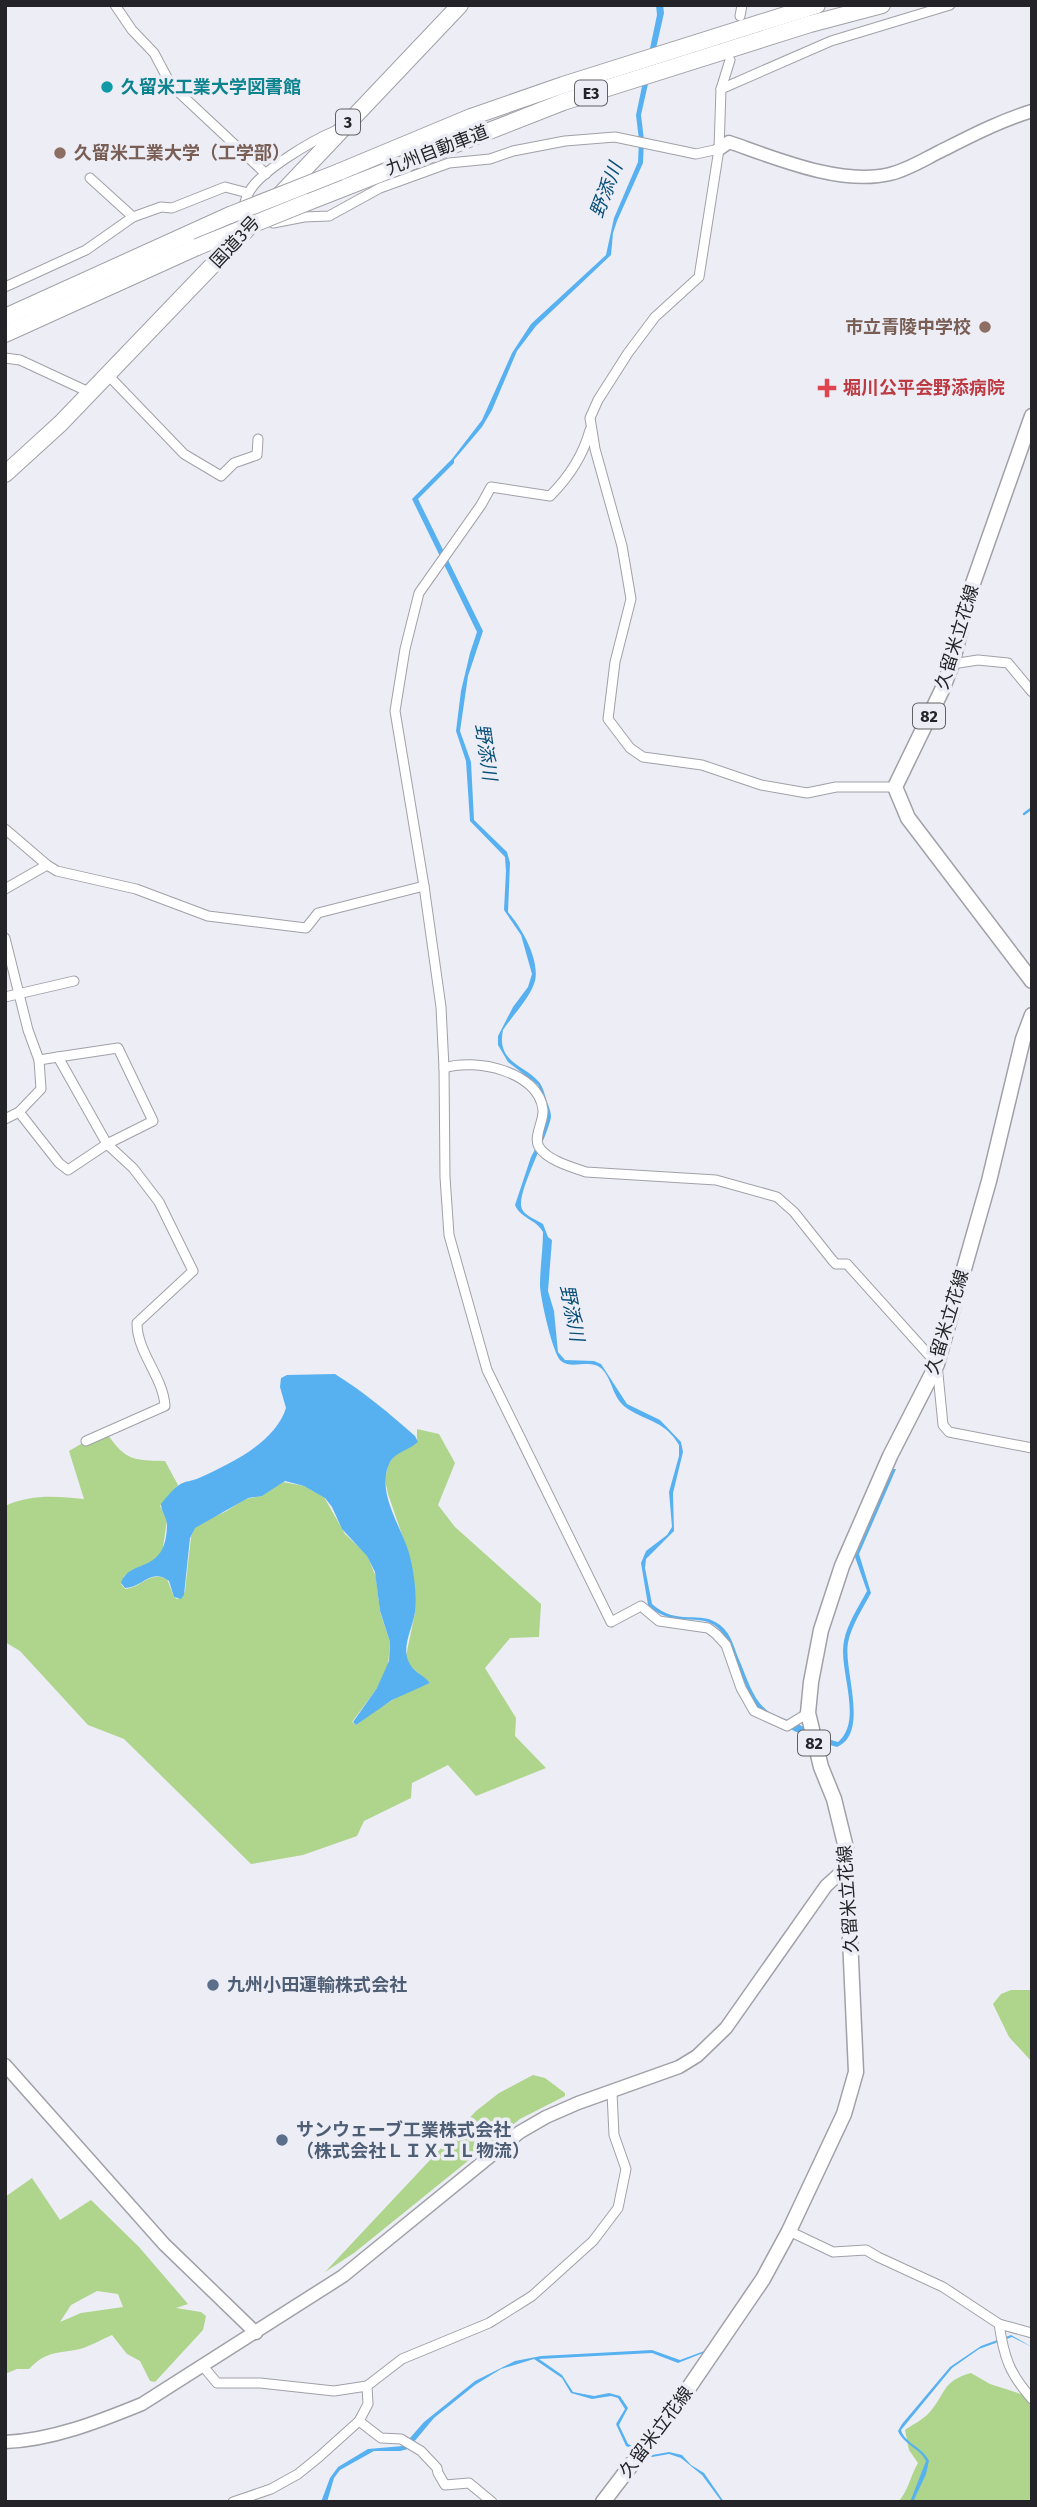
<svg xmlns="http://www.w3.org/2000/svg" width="1037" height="2507" font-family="'Fira Sans','Noto Sans JP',sans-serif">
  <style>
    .green { fill: #aed58b; fill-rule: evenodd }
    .water { fill: #57b1f0 }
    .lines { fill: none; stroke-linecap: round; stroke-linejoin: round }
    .stream { stroke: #57b1f0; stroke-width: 2.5 }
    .street-casing { stroke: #a0a0a8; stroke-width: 11 }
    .secondary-casing { stroke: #a0a0a8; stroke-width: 15 }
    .primary-casing { stroke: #a0a0a8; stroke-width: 17 }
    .highway-casing { stroke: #a0a0a8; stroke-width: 18 }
    .street { stroke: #fff; stroke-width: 9 }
    .secondary { stroke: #fff; stroke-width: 12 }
    .primary { stroke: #fff; stroke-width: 14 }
    .highway { stroke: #fff; stroke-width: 16 }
    .highway-bridge-casing { stroke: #a0a0a8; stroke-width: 18; stroke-linecap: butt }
    .highway-bridge { stroke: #fff; stroke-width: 16 }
    .culture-dot { fill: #0f9aa8; stroke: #ededf6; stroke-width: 2.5 }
    .education-dot { fill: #8d6e63; stroke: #ededf6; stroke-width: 2.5 }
    .health-dot { fill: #e0444e; stroke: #ededf6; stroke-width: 2.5 }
    .service-dot { fill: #5c6f8a; stroke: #ededf6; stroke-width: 2.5 }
    .labels { text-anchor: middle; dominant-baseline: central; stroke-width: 7; stroke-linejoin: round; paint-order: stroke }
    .shield { fill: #ededf6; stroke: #606065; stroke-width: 2 }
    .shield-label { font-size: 16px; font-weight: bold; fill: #242327 }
    .culture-label { font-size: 18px; font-weight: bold; fill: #0d838f; stroke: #ededf6; text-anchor: start }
    .street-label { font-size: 18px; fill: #242327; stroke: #ededf6 }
    .education-label { font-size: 18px; font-weight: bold; fill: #785e54; stroke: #ededf6; text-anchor: start }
    .health-label { font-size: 18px; font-weight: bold; fill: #be3a42; stroke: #ededf6; text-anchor: start }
    .service-label { font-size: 18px; font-weight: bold; fill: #4e5e75; stroke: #ededf6; text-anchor: start }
    .water-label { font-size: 19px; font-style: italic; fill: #095079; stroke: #ededf6 }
  </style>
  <rect width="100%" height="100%" fill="#ededf6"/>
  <g class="green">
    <path d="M417 1429 439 1434 455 1463 438 1505 455 1527 541 1604 539 1637 510 1638 485 1668 516 1718 515 1736 546 1768 476 1796 448 1765 412 1783 411 1798 364 1821 357 1836 303 1855 251 1864 124 1739 88 1725 20 1651 5 1642V1506C31 1494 56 1496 84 1499L69 1451 86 1441 108 1435C126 1461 134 1460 165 1461L178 1485 160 1506 167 1520 162 1554 151 1563 124 1576 121 1584 125 1589C142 1588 148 1571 167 1579L174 1597 177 1599 182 1597 185 1591 191 1537 194 1528 206 1520 225 1512 245 1499 261 1496 283 1482 304 1486 324 1497 345 1534 367 1555 376 1577 380 1612 390 1642 388 1665 380 1684 352 1722 356 1725 376 1710 401 1695 430 1683 410 1666 406 1656 415 1613V1599L409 1555 388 1494 385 1480 388 1465 397 1452 417 1442Z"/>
    <path d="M1011 1990H1032V2062L1009 2037 993 2004 1001 1994Z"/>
    <path d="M533 2075 545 2078 565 2093V2096L520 2119 354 2253 325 2272 476 2111 499 2093Z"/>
    <path d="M32 2178 60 2220 91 2200 139 2247 188 2304 176 2308 201 2312 206 2316 203 2330 155 2382 150 2381 140 2361 127 2354 112 2335C102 2339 91 2346 80 2349 58 2354 47 2350 29 2369H17L5 2374V2197ZM97 2291 118 2294 123 2307 81 2313 60 2322 71 2305Z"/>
    <path d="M971 2373 990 2384 1027 2396 1032 2405V2502H898C909 2490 910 2476 918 2463L909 2450 905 2430C912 2425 922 2420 928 2414 946 2395 941 2381 971 2373Z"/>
  </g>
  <g class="water">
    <path d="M656 5H663L664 13 641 115 644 140 643 163 617 221 613 233 611 255 536 326 517 351 492 410 482 427 454 460V463L418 499 483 631 468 676 460 731 471 762 474 820 507 852 510 863 508 912C522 928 542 963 534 984 528 1000 513 1015 503 1030 496 1063 525 1065 539 1082 543 1087 545 1095 547 1102 549 1107 551 1112 551 1117 548 1137 515 1195 522 1209 525 1216 537 1220 543 1224L548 1237 552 1240 548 1291 554 1311 558 1352 565 1360 594 1361 601 1364 627 1404 660 1420 681 1442 683 1452 673 1493 674 1531 646 1559 645 1568 652 1604C677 1627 700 1609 720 1625 732 1634 734 1649 740 1662 747 1678 753 1701 769 1712 780 1718 793 1721 804 1727 815 1732 826 1739 838 1742 864 1720 838 1670 844 1641 847 1624 859 1606 867 1591L855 1557 893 1469H896L859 1554 871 1593C863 1608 851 1626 848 1643 843 1669 870 1733 837 1747 816 1741 781 1727 763 1713 751 1703 746 1685 740 1671 734 1657 729 1638 718 1628 700 1611 674 1630 648 1605L641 1563 646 1551 667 1535 672 1527 669 1492 679 1456V1445C665 1421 648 1422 628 1409 612 1399 613 1380 602 1369 590 1358 572 1370 561 1361 553 1355 540 1297 540 1285 540 1267 543 1250 543 1232 536 1219 521 1219 515 1205L531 1157 540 1140 548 1113 538 1085 508 1062 498 1045V1036L513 1007 528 987 532 974 521 935 504 910 506 871 505 857 470 821 466 761 456 731 461 691 470 653 477 632 412 499 452 459 482 420 512 353 531 324 606 255 614 218 638 162 639 140 636 115 657 15Z"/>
    <path d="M335 1374C364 1392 389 1413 415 1436L418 1442C402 1455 390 1451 386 1475 382 1501 402 1529 409 1553 414 1571 417 1594 415 1612 413 1627 402 1646 408 1660 412 1672 423 1674 430 1683L392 1700 356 1725 353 1722 377 1688 389 1661 390 1642 380 1611 375 1572 367 1556 342 1529 332 1507 325 1498 304 1486 285 1481 262 1496 248 1498 195 1528 190 1538 184 1595 181 1599 174 1597 169 1581C151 1567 142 1588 125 1588L121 1583C130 1557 166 1576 167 1525 167 1517 161 1512 161 1504 165 1499 174 1488 179 1485 184 1481 193 1481 199 1478 230 1464 275 1443 286 1408L280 1387 281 1378 287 1375Z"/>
    <path d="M1011 2335 1032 2347 1012 2337 979 2349 952 2368 901 2430C905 2444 923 2447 929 2461L926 2474 913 2502H910L926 2461C920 2448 904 2445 898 2431L902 2424 950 2367 981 2346Z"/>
    <path d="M652 2350 680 2360 707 2350 708 2351 678 2363 652 2353 539 2359 562 2375 573 2392 594 2396 609 2393 620 2396 628 2408 619 2425 628 2444 652 2455 669 2452 682 2455 691 2465 704 2473 724 2502H722L702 2475 681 2458 669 2454 652 2457 626 2446 616 2424 625 2409 618 2398 611 2396 592 2399 571 2393 562 2378 534 2359 501 2369 475 2385 434 2418 408 2449 400 2451H374L340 2470 334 2478 327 2502H321L330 2478 338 2467 368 2449 403 2446 424 2422 475 2381 515 2361 541 2356Z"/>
  </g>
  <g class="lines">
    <path class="stream" d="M1024 814 1032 808"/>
    <defs>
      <g id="street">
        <path d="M115 5 132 30 154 53 171 85 266 174"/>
        <path d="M740 16 742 5"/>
        <path d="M730 60 721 89 719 149 699 277 655 317 628 353 598 400 590 418 595 449 622 546 631 599 615 662 608 719 630 748 643 757 702 765 761 785 807 793 836 787H895"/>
        <path d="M721 89 831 41 950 5"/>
        <path d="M90 178 133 217"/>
        <path d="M273 223 304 217 329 216 380 188 449 163 490 159 513 151 565 141 615 137 696 154 719 149"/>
        <path d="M239 231C242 220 243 204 248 194 258 172 313 140 335 131"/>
        <path d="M5 287 86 250 133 217 161 207 172 208 225 187 248 193"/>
        <path d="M5 358 20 360 91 393"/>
        <path d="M108 375 184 454 221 476 234 463 257 455 258 439"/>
        <path d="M590 430C583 456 569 477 550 496L491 487 481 505 419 593 405 649 395 711 424 886 441 1007 444 1068 445 1177 449 1235 487 1370 611 1622 641 1606 659 1621 708 1628 716 1634 726 1645 741 1688 754 1711 787 1726 808 1713"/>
        <path d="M952 664 978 660 1008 663 1032 692"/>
        <path d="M5 829 47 865 57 871 136 889 208 916 306 928 318 913 424 886"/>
        <path d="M5 889 47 865"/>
        <path d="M5 938 28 1030 39 1060 41 1089 19 1112 5 1119"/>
        <path d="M5 997 74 981"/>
        <path d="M39 1060 58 1057 107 1144 133 1168 159 1202 193 1271 137 1323C137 1353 163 1376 165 1406L86 1441"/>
        <path d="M444 1068C475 1058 539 1071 543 1110 544 1121 533 1137 539 1147 547 1160 571 1167 586 1172L716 1180 777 1197 794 1212 833 1261 836 1264H847L937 1364 943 1425 949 1432 1032 1448"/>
        <path d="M19 1112 59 1163 68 1170 107 1144 153 1121 118 1048 58 1057"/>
        <path d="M789 2231 833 2252 866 2250 878 2257 943 2287 999 2324 1032 2333"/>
        <path d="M999 2324C1004 2357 1009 2373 1032 2399"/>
        <path d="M202 2365 217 2383H260L334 2391 367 2386 402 2359 489 2323 532 2296 593 2241 618 2208 626 2169 614 2135 612 2093"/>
        <path d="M359 2421 381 2438 401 2439 421 2451 437 2468 438 2473 445 2485 469 2483 492 2502"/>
        <path d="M233 2502 271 2489 298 2474 319 2457 359 2421 368 2404 367 2386"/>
      </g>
      <g id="secondary">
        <path d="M719 149 729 142C775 158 841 186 890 174 907 170 923 160 939 152 969 137 999 121 1032 111"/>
        <path d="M5 2065 164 2244 256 2333"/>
        <path d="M5 2442C52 2440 98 2422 142 2404L343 2276 520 2132 546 2117 578 2103 679 2067 697 2056 726 2028 826 1886 847 1867"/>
      </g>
      <g id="primary">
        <path d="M1032 416 971 589 952 664 942 690 895 787 908 818 1032 981"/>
        <path d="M603 2502 677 2405 763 2279 789 2231 844 2114 856 2072 846 1848 834 1799 821 1767 808 1713 811 1682 821 1630 842 1566 890 1456 937 1364 989 1181 1023 1039 1032 1015"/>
      </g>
      <g id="highway">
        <path d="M339 172 471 117 563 85 817 5"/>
        <path d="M278 197 460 5"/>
        <path d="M308 202 563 102 810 24 882 5"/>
        <path d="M5 317 230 215"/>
        <path d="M5 334 197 247"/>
        <path d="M5 474 61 423 253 223"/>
      </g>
    </defs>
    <use href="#street" class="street-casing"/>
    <use href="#secondary" class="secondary-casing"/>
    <use href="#primary" class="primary-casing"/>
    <use href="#highway" class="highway-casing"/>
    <use href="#street" class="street"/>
    <use href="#secondary" class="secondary"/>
    <use href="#primary" class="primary"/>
    <use href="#highway" class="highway"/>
    <defs>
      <g id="highway-bridge">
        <path d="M230 215 339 172"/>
        <path d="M197 247 308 202"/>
      </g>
    </defs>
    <use href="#highway-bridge" class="highway-bridge-casing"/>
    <use href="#highway-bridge" class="highway-bridge"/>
  </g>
  <circle class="culture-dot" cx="107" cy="87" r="7"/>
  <g class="education-dot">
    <circle cx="60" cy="153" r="7"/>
    <circle cx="985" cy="327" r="7"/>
  </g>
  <path class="health-dot" d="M823.5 377.5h7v7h7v7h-7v7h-7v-7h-7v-7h7z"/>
  <g class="service-dot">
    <circle cx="213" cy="1985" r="7"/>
    <circle cx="282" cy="2140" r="7"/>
  </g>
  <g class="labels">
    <g class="shield">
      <rect x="575" y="80.5" width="32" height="25" rx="5"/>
      <rect x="336" y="109.5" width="24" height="25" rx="5"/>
      <rect x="913" y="703.5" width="32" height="25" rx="5"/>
      <rect x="798" y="1730.5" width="32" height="25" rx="5"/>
    </g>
    <g class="shield-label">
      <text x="591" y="93">E3</text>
      <text x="348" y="122">3</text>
      <text x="929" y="716">82</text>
      <text x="814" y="1743">82</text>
    </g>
    <g class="culture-label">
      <text x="121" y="87">久留米工業大学図書館</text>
    </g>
    <g class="street-label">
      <text transform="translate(437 150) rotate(-21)">九州自動車道</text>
      <text transform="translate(235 242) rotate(-47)">国道3号</text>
      <text transform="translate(957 637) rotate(-73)">久留米立花線</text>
      <text transform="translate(947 1322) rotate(-73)">久留米立花線</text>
      <text transform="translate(848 1899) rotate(-94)">久留米立花線</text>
      <text transform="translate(656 2432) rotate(-53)">久留米立花線</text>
    </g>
    <g class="education-label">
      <text x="74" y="153">久留米工業大学（工学部）</text>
      <text x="971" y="327" text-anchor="end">市立青陵中学校</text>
    </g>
    <g class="health-label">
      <text x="843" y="388">堀川公平会野添病院</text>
    </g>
    <g class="service-label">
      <text x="227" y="1985">九州小田運輸株式会社</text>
      <text x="296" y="2130">サンウェーブ工業株式会社<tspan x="296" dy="21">（株式会社ＬＩＸＩＬ物流）</tspan></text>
    </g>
    <g class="water-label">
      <text transform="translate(606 190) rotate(-69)">野添川</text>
      <text transform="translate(486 752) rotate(82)">野添川</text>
      <text transform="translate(572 1313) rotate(79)">野添川</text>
    </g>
  </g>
  <rect width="1037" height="2507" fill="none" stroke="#242327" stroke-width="14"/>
</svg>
